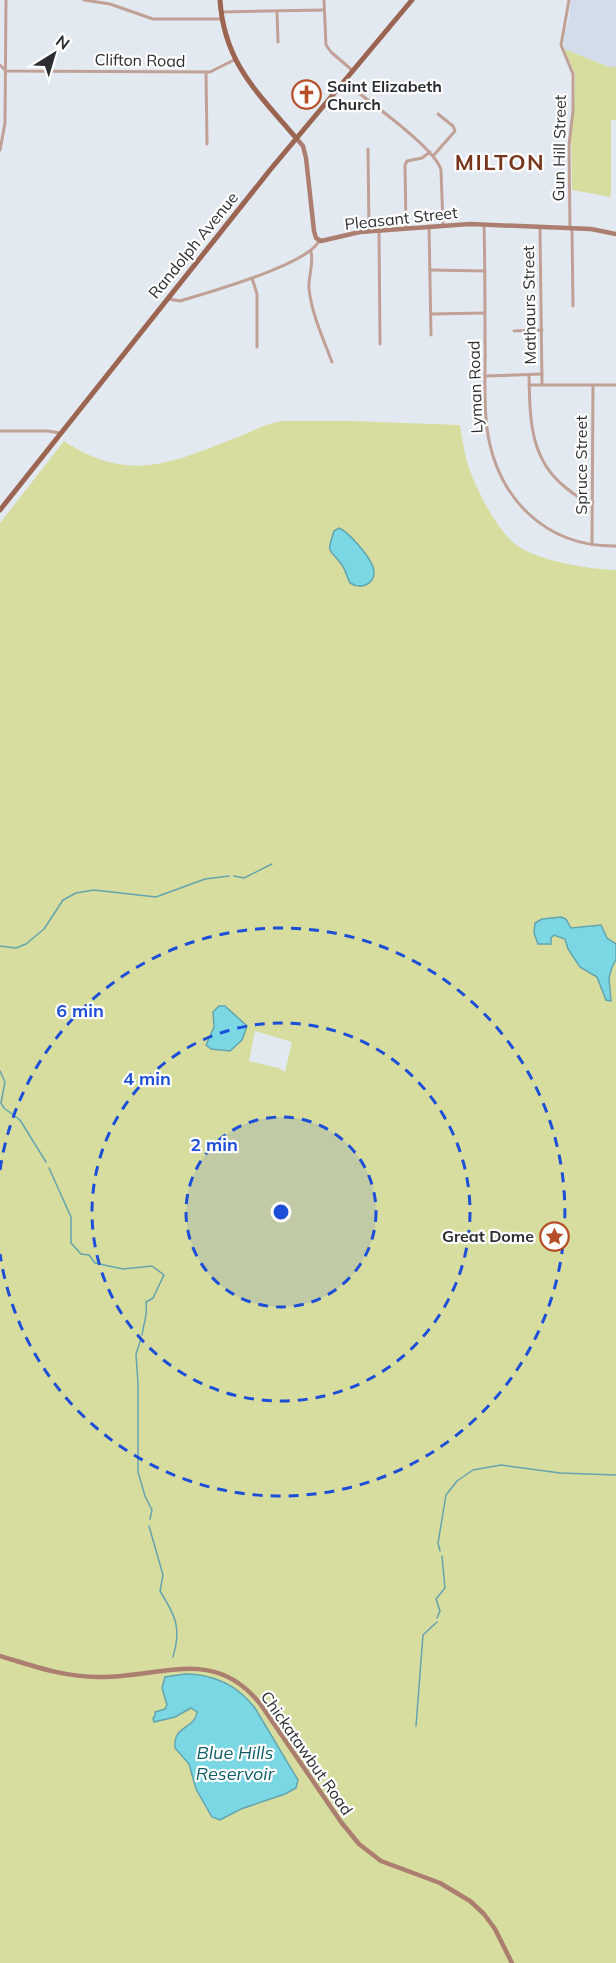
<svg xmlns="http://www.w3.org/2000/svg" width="616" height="1963" font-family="Mulish,sans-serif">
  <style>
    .built { fill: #d3dceb }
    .green { fill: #d7dd9f; fill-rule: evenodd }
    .water { fill: #7ad7e3; stroke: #63a4ae; stroke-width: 1.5 }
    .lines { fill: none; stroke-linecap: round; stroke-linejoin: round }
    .stream { stroke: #63a4ae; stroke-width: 1.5 }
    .street { stroke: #c1a196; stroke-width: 3 }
    .secondary { stroke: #ab7e6f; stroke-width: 4.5 }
    .primary { stroke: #9b6552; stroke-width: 5 }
    .ring { fill: none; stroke: #1d4ed8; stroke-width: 3; stroke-dasharray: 10 8 }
    .labels { text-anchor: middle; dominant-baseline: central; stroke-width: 4.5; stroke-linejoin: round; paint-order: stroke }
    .street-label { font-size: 16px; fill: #2c2e31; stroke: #fff }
    .poi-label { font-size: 16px; font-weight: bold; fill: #2c2e31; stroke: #fff; text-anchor: start }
    .water-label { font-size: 18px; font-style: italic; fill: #0d5e67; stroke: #fff }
    .district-label { font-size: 22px; font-weight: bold; letter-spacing: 1.5px; fill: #78361d; stroke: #fff }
    .centre { fill: #1d4ed8; stroke: #fff; stroke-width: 3 }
    .ring-label { font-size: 18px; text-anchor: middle; font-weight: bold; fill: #1d4ed8; stroke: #fff; stroke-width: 4.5; stroke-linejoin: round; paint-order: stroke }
  </style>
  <rect width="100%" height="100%" fill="#e3e9f1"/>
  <path class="built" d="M571 0H616V67H609L564 49V36L569 18Z"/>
  <g class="green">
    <path d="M564 49 609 67H616V121L611 119V197L572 190 571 133 574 111 575 74Z"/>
    <path d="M281 421H351L460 425C462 438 464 452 468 465 475 487 497 530 515 544 537 561 588 569 616 570V1963H0V523L64 441C130 484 171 463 238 437 252 431 266 424 281 421ZM255 1031 292 1042 285 1072 279 1068 249 1061ZM197 1712 207 1810 196 1788 189 1764 175 1748C174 1732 184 1729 194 1720Z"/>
  </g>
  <g class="water">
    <path d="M339 528C349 532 370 557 373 567 378 582 363 591 350 583 347 578 346 571 342 565 329 547 326 555 334 531Z"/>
    <path d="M561 917 566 919 571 928 601 925 607 938 616 944V960L612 967 609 978 611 1001 606 1000 597 977 580 967 568 949 565 939 554 935 551 938V944H538L534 933 535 923 542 919Z"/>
    <path d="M219 1006H225L247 1026 242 1040 230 1051 211 1049 206 1045 214 1027 213 1012Z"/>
    <path d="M185 1674C214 1674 237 1685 255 1708L298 1780 296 1788 285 1794 241 1809 220 1820 212 1817 196 1789 189 1764 175 1748C173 1724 195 1730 197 1712L191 1708 175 1717 154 1722 153 1718 155 1716V1712L165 1709 167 1705 162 1688 165 1677Z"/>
  </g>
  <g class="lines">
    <g class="stream">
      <path d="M234 876 244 878 272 864"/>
      <path d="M0 946 16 948 26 944 44 929 63 900 76 893 94 890 156 897 205 879 229 876"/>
      <path d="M0 1071 5 1082 1 1103 4 1108 20 1120 46 1162"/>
      <path d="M49 1168 71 1217V1243L81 1254 89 1255 95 1263 123 1269 152 1266 164 1275 153 1298 146 1302C148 1317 144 1320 142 1335"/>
      <path d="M141 1339 136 1354 138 1384V1472L145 1496 152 1510 150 1519"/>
      <path d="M149 1526 163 1575 160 1591C175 1615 182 1627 173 1657"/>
      <path d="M440 1551 438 1543 446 1495 457 1481 473 1470 501 1465 560 1473 616 1475"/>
      <path d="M437 1618 440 1611 436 1599 445 1588 442 1556"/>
      <path d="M416 1726 423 1635 437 1622"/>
    </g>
    <g class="street">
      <path d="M84 0 110 4 153 19H221"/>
      <path d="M324 0 326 45 331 52 353 71"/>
      <path d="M569 0 561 45 573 74V111L569 145 570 228"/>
      <path d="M277 11 278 42"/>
      <path d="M222 12 324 10"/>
      <path d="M0 65 6 71 210 72 234 60"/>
      <path d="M206 72 207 144"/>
      <path d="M345 82C365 99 436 148 441 170L443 225"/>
      <path d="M368 149 369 231"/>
      <path d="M0 150 5 123 6 0"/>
      <path d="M433 156 455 131 453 126 438 114"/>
      <path d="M484 224C485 262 485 300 485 338 486 368 483 399 487 429 497 498 545 547 616 546"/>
      <path d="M429 226 431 335"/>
      <path d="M540 227 542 384"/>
      <path d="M406 228 405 165 407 161 422 158 430 152"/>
      <path d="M572 228 573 306"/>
      <path d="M379 231 380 344"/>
      <path d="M311 252C314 264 308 277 309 289 312 315 323 338 332 362"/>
      <path d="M430 270 485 271"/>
      <path d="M252 278 257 294V347"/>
      <path d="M169 299 180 301C209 292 307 265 319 241"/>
      <path d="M431 314 485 313"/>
      <path d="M514 331 542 330"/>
      <path d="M529 375C530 417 529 458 565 487 573 494 582 501 593 502"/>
      <path d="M486 376 542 374"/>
      <path d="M529 385H616"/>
      <path d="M0 431H48L60 433"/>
      <path d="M592 545 593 385"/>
    </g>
    <g class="secondary">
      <path d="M296 138 303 146 306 158 314 231 316 238 321 241 360 232 470 224 591 229 616 234"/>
      <path d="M0 1656C33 1666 64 1677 99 1677 160 1678 215 1645 261 1705L341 1822 359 1844 381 1861 440 1883 470 1901 484 1914 495 1929 512 1963"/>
    </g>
    <g class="primary">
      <path d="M220 0C224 63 258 93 296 138"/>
      <path d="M0 510 270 170 412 0"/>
    </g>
  </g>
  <circle cx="281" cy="1212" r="95" fill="#1d4ed8" fill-opacity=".12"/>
  <g class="ring">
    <circle cx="281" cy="1212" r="95"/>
    <circle cx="281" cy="1212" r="189"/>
    <path d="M0 1170A284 284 0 1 1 0 1254"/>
  </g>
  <defs>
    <symbol id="church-ring" viewBox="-11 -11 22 22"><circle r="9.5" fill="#fff" stroke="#b64f27" stroke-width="1.5"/><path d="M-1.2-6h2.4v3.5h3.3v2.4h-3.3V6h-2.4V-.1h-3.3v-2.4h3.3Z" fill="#b64f27"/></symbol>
    <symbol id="sight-ring" viewBox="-11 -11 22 22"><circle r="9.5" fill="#fff" stroke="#b64f27" stroke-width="1.5"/><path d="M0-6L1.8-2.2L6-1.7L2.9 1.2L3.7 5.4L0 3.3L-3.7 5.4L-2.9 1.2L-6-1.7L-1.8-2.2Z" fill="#b64f27"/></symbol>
  </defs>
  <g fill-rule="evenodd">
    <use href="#church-ring" x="290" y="78" width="33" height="33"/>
    <use href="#sight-ring" x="538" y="1220" width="33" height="33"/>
  </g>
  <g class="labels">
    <g class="street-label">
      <text transform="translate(140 60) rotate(1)">Clifton Road</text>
      <text transform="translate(559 148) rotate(-89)">Gun Hill Street</text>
      <text transform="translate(401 218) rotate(-6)">Pleasant Street</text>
      <text transform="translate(193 245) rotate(-51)">Randolph Avenue</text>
      <text transform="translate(529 305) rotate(-91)">Mathaurs Street</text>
      <text transform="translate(475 387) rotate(-92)">Lyman Road</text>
      <text transform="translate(581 465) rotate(-90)">Spruce Street</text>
      <text transform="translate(307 1753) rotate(55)">Chickatawbut Road</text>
    </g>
    <g class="poi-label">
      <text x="327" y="86">Saint Elizabeth<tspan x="327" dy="18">Church</tspan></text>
      <text x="534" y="1236" text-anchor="end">Great Dome</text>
    </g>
    <g class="water-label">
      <text x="235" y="1752">Blue Hills<tspan x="235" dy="21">Reservoir</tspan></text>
    </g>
    <g class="district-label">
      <text x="500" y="162">MILTON</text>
    </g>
  </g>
  <circle cx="281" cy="1212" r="9" class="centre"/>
  <g class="ring-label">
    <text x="80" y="1017">6 min</text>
    <text x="147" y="1085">4 min</text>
    <text x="214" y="1151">2 min</text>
  </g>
  <g transform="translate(54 54) rotate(37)" stroke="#ffffff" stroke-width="4.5" paint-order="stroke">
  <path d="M0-4.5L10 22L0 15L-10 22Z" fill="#2c2e31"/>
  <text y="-9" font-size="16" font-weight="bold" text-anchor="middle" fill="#2c2e31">N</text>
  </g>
</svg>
